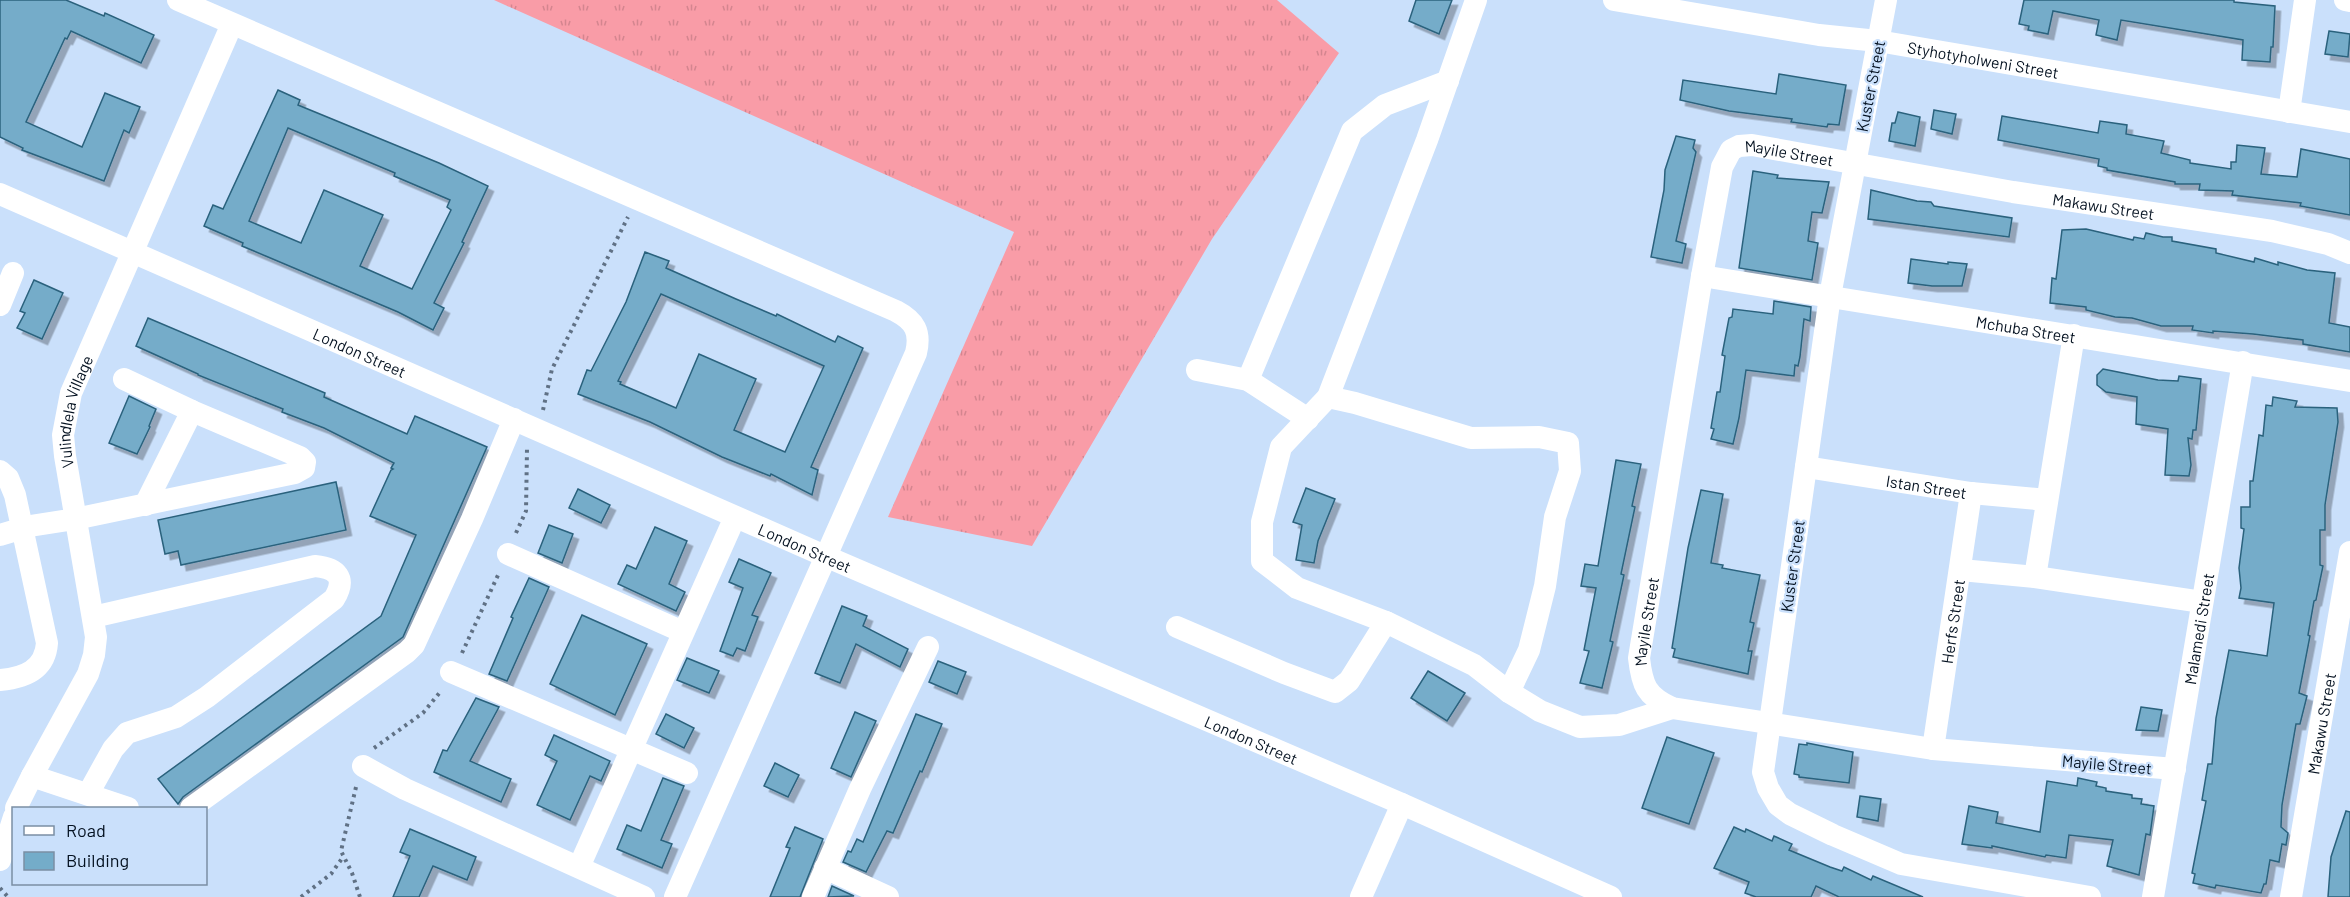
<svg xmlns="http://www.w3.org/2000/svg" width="2350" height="897" font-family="Barlow,sans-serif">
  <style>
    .grass { fill: url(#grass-tufts) }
    .building { fill: #74acc9; stroke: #2b627d; stroke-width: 1.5; fill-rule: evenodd; filter: url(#shadow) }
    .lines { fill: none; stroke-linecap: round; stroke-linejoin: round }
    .path { stroke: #607185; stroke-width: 4; stroke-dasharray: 3 4.5; stroke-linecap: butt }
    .minor { stroke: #fff; stroke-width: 22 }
    .labels { text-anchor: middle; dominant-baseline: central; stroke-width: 4.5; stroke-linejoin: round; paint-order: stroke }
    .street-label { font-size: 16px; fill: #051221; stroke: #cae0fb }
  </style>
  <defs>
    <pattern id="grass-tufts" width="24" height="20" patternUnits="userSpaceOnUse" patternTransform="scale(1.5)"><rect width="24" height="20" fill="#f99ca7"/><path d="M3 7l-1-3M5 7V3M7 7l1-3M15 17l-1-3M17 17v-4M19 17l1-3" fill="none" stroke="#d4858f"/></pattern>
    <filter id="shadow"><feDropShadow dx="5.5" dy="5.5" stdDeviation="0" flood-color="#0004"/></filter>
  </defs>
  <rect width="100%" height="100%" fill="#cae0fb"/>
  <path class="grass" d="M494 0H1277L1339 53 1212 239 1032 546 888 517 1014 232Z"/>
  <g class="building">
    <path d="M0 0H66L104 16 105 13 154 35 141 63 71 31 67 39 65 38 26 122 82 147 105 93 140 107 129 133 124 130 104 181 22 150 23 148 0 137Z"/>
    <path d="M1416 0H1452L1439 34 1409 21Z"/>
    <path d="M2024 0H2234V2L2275 6 2273 47H2271L2270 62 2242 60 2243 40 2121 20 2117 40 2096 35 2099 20 2053 11 2048 34 2028 30 2029 26 2019 24Z"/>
    <path d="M2329 31 2350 34 2348 57 2325 54Z"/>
    <path d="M1779 74 1846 85 1839 125 1828 124 1827 127 1791 122 1792 119 1729 111 1680 100 1683 80 1776 94Z"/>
    <path d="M278 90 300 100 298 105 439 163 488 186 462 242 464 243 434 303 444 308 433 330 398 312 242 246 243 243 204 226 213 205 223 209ZM288 128 395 173 394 176 450 200 447 207 451 210 412 289 360 266 383 215 324 190 301 243 249 221Z"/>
    <path d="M1934 110 1956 114 1952 134 1931 129Z"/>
    <path d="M1898 112 1920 117 1915 146 1889 141 1892 123H1895Z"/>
    <path d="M2002 116 2098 133 2100 121 2127 125 2126 134 2164 141 2161 153 2190 160V163L2231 169V162H2236L2237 145 2265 148 2261 174 2297 177 2301 149 2350 159V215L2300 206 2301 203 2232 195 2233 191 2199 190 2200 184H2175V182L2107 170V168L2098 166 2099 159 1998 140Z"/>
    <path d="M1676 136 1695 140 1693 148 1696 152 1676 241 1686 244 1682 263 1651 257 1664 190 1665 170Z"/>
    <path d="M1753 171 1778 175 1777 178 1829 182 1822 213 1812 212 1808 241 1818 243 1812 280 1739 268Z"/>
    <path d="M1871 190 1917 201 1931 202 1934 206 2012 218 2009 237 1868 219Z"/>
    <path d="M2086 229 2133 240 2134 237 2144 239 2146 233 2163 237H2172V241L2216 249V253L2254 262 2255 258 2278 265V262L2307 270 2335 273 2329 323 2350 327V352L2303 344V340L2253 334 2213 331V333L2192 330 2193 326H2161L2132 318 2115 317 2086 310V307L2050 303 2052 278 2056 279 2062 230Z"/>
    <path d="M645 252 669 261 666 268 736 299 776 316 777 314 835 342 838 336 863 348 811 467 818 470 812 495 771 474 770 476 722 457 650 422 578 394 587 370 591 371 626 302ZM661 294 824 366 785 452 734 430 756 379 699 354 676 408 620 384 621 382 618 381Z"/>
    <path d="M1911 259 1948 264V262L1967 264 1962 286H1932L1908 283Z"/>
    <path d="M34 280 63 293 42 339 17 328 25 313 20 311Z"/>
    <path d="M1774 301 1811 307 1810 321 1804 319 1800 357 1798 366 1795 365 1794 376 1746 370 1739 418 1733 444 1711 439 1714 429 1711 428 1717 392H1720L1725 356 1722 355 1729 318 1732 317 1733 309 1773 314Z"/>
    <path d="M148 318 325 393 324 397 407 434 415 416 487 447 403 637 183 797 178 804 158 779 381 616 416 535 370 516 391 470 393 469 391 468 394 463 324 428 282 412 283 409 198 375V374L136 346Z"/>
    <path d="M2103 369 2158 380 2178 381 2179 376 2201 379 2196 430H2193L2192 439 2188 438 2191 465 2189 476 2165 475 2168 429 2136 424 2137 397 2106 392 2097 385V375Z"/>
    <path d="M129 396 156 409 149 426 150 427 137 454 109 443Z"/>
    <path d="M2273 397 2297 401 2295 407 2337 408 2338 422 2325 505V530H2320V565L2323 566 2316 600 2314 601 2308 635 2310 636 2299 693 2307 696 2300 724H2296L2282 805 2281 827 2288 833 2286 845 2282 844 2279 862 2270 860 2266 884H2264L2261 893 2216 885 2215 888 2193 883 2195 874 2192 873 2206 801 2202 800 2208 764H2212L2216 718 2229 650 2267 656 2274 603 2239 598 2241 588 2239 568 2244 529 2241 528V507H2250V481H2253L2259 435 2263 436 2266 405 2272 406Z"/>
    <path d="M1616 460 1641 464 1632 506 1635 507 1621 574 1624 575 1610 641 1613 642 1602 688 1580 683 1589 651 1584 650 1596 588 1581 586 1585 564 1598 566Z"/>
    <path d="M336 482 346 530 181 565 178 551 165 554 158 520Z"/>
    <path d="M1306 488 1335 499 1318 541 1314 563 1296 560 1302 525 1293 522Z"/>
    <path d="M578 489 610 505 601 523 569 508Z"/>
    <path d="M1701 490 1723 494 1711 563 1723 565 1722 568 1760 575 1750 622 1754 623 1748 651H1752L1748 674 1673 657 1675 649 1672 648 1688 548Z"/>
    <path d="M549 525 573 534 562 563 538 553Z"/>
    <path d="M655 527 687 541 669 584 685 592 676 611 618 584 627 565 636 569Z"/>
    <path d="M739 559 771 573 752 615 758 617 745 651 737 648 733 656 720 651 743 588 729 582Z"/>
    <path d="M529 578 549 587 507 681 489 674 513 618 511 617Z"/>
    <path d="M842 606 867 616 863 626 908 649 900 667 856 644 840 683 815 673Z"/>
    <path d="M582 615 647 644 615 715 550 684Z"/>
    <path d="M687 658 719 671 709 693 677 680Z"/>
    <path d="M938 661 966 672 957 694 929 682Z"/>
    <path d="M1428 671 1465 693 1447 721 1411 698Z"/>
    <path d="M476 698 499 707 470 761 511 779 501 802 434 772 443 750 447 751Z"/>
    <path d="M2141 707 2162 710 2158 731 2136 730Z"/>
    <path d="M855 712 876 721 851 777 831 768Z"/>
    <path d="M666 714 694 728 684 748 656 734Z"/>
    <path d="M916 714 942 724 922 772 920 771 893 833 887 831 866 872 843 862 848 851 851 852 857 839 863 842Z"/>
    <path d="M554 735 610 761 601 781 590 776 570 820 537 805 557 761 545 755Z"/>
    <path d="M1667 737 1714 753 1689 824 1642 808Z"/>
    <path d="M1807 743 1853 752 1849 783 1799 777V775L1794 774 1799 744 1807 745Z"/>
    <path d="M775 763 799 775 788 797 764 786Z"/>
    <path d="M663 778 684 786 661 840 672 844 662 868 617 849 627 825 641 831Z"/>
    <path d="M2078 778 2097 782 2096 786 2106 788V791L2132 795V798L2142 799 2141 804 2154 806 2150 835 2146 834 2139 875 2107 866 2113 840 2069 835 2066 858 2046 855 2045 857 1992 846V848L1962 844 1969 806 1998 812 1996 823 2040 832 2047 781 2077 786Z"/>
    <path d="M1860 796 1881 799 1878 821 1857 817Z"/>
    <path d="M2346 811 2350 812V897H2328L2331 857Z"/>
    <path d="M795 827 823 839 800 897H770L790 848 786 847Z"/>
    <path d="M1734 827 1745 832 1746 829 1772 841 1774 836 1792 844 1789 850 1830 867 1842 871 1844 867 1871 880 1873 876 1923 897H1839L1816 886 1811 897H1756L1745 893 1749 882 1714 868Z"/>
    <path d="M410 829 476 857 467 880 433 866 419 897H393L410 856 400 852Z"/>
    <path d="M832 886 854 896 828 897Z"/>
  </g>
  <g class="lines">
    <g class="path">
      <path d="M543 410 552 369 628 217"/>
      <path d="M516 533 526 511 527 449"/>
      <path d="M462 653 499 573"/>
      <path d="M374 748 423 713 441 691"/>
      <path d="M356 787 341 851 352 873 360 897"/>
      <path d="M0 888 8 897"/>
      <path d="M301 897 331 874 343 857"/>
    </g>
    <g class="minor">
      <path d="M178 0 896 311C915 321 921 332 916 353L675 897"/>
      <path d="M1476 0 1427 140 1328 397 1281 447 1262 522V561L1297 588 1386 622 1474 665 1509 692 1540 711 1580 727 1619 725 1672 708"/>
      <path id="s1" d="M1614 0 1819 35 1878 41 2350 122"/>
      <path d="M1886 0 1830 296 1763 772 1768 788 1778 805 1790 814 1833 835 1901 864 2090 897"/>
      <path d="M2345 0 2350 1"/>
      <path d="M2289 112 2305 0"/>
      <path id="s2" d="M0 194 825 556 1402 804 1611 897"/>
      <path id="s3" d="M1702 276 2350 381"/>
      <path d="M0 305 13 273"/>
      <path d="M1197 370 1248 380 1308 419"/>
      <path d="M1248 380 1352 131 1385 105 1448 81"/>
      <path d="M1328 397 1355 403 1471 438 1539 437 1568 443 1570 471 1555 517 1545 586 1529 650 1509 692"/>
      <path id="s4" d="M1806 467 1971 493 2047 500"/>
      <path d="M0 471 8 478 15 495 47 643C45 670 24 678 0 680"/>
      <path d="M145 505 192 411"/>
      <path d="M0 535 30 526 75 519 295 473 304 468 305 462 300 457 192 411 124 379"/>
      <path d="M508 554 683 632"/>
      <path d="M1961 570 2035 577 2202 602"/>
      <path d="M2035 577 2074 335"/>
      <path d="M1177 627 1284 673 1335 692 1349 681 1386 622"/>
      <path d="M451 672 687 773"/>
      <path id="s5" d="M1933 749 1971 493"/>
      <path d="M363 766 405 789 644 897"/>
      <path id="s6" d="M2175 769 1933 749 1672 708C1646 696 1642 685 1639 658L1702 276 1722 167 1731 150 1739 146 1752 145 2013 192 2272 231 2328 244 2350 253"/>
      <path d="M32 776 128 808"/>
      <path d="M88 794 113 749 127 733 176 717 207 697 334 599C347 578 337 568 315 566L93 617"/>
      <path id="s7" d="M16 808 32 776 88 674 94 655 96 637 65 456 63 435 71 393 232 24"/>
      <path d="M191 808 407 652 414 645 472 519 514 419"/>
      <path d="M0 860 14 817"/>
      <path d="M579 867 735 517"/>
      <path d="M825 868 888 897"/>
      <path d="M813 897 860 789 928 647"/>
      <path d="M1361 897 1402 804"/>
      <path id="s8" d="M2153 897 2243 362"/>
      <path id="s9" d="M2291 897 2350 552"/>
    </g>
  </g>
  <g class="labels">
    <g class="street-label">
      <text stroke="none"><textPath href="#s1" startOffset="374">Styhotyholweni Street</textPath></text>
      <text transform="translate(1870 86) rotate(-79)">Kuster Street</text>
      <text stroke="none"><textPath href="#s6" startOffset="1148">Mayile Street</textPath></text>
      <text stroke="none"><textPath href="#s6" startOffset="1467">Makawu Street</textPath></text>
      <text stroke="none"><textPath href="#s3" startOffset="328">Mchuba Street</textPath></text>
      <text stroke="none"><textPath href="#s2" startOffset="393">London Street</textPath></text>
      <text stroke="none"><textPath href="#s7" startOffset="420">Vulindlela Village</textPath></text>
      <text stroke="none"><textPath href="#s4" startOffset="122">Istan Street</textPath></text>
      <text stroke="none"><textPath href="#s2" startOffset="879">London Street</textPath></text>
      <text transform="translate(1792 566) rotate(-82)">Kuster Street</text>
      <text stroke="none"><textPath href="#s5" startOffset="129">Herfs Street</textPath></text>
      <text stroke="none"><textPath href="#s6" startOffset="608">Mayile Street</textPath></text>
      <text stroke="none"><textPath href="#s8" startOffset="272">Malamedi Street</textPath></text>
      <text stroke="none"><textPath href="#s9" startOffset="176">Makawu Street</textPath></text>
      <text stroke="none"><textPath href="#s2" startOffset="1365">London Street</textPath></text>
      <text transform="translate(2107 764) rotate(5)">Mayile Street</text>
    </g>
  </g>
  <rect x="12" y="807" width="195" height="78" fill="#cae0fb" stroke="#7b8ea4" stroke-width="1.5"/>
  <rect x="24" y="826" width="30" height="9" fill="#ffffff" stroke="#7b8ea4" stroke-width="1.5"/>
  <text x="66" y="837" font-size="18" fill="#051221">Road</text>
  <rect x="24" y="852" width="30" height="18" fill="#74acc9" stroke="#7b8ea4" stroke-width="1.5"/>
  <text x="66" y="867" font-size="18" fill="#051221">Building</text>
</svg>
